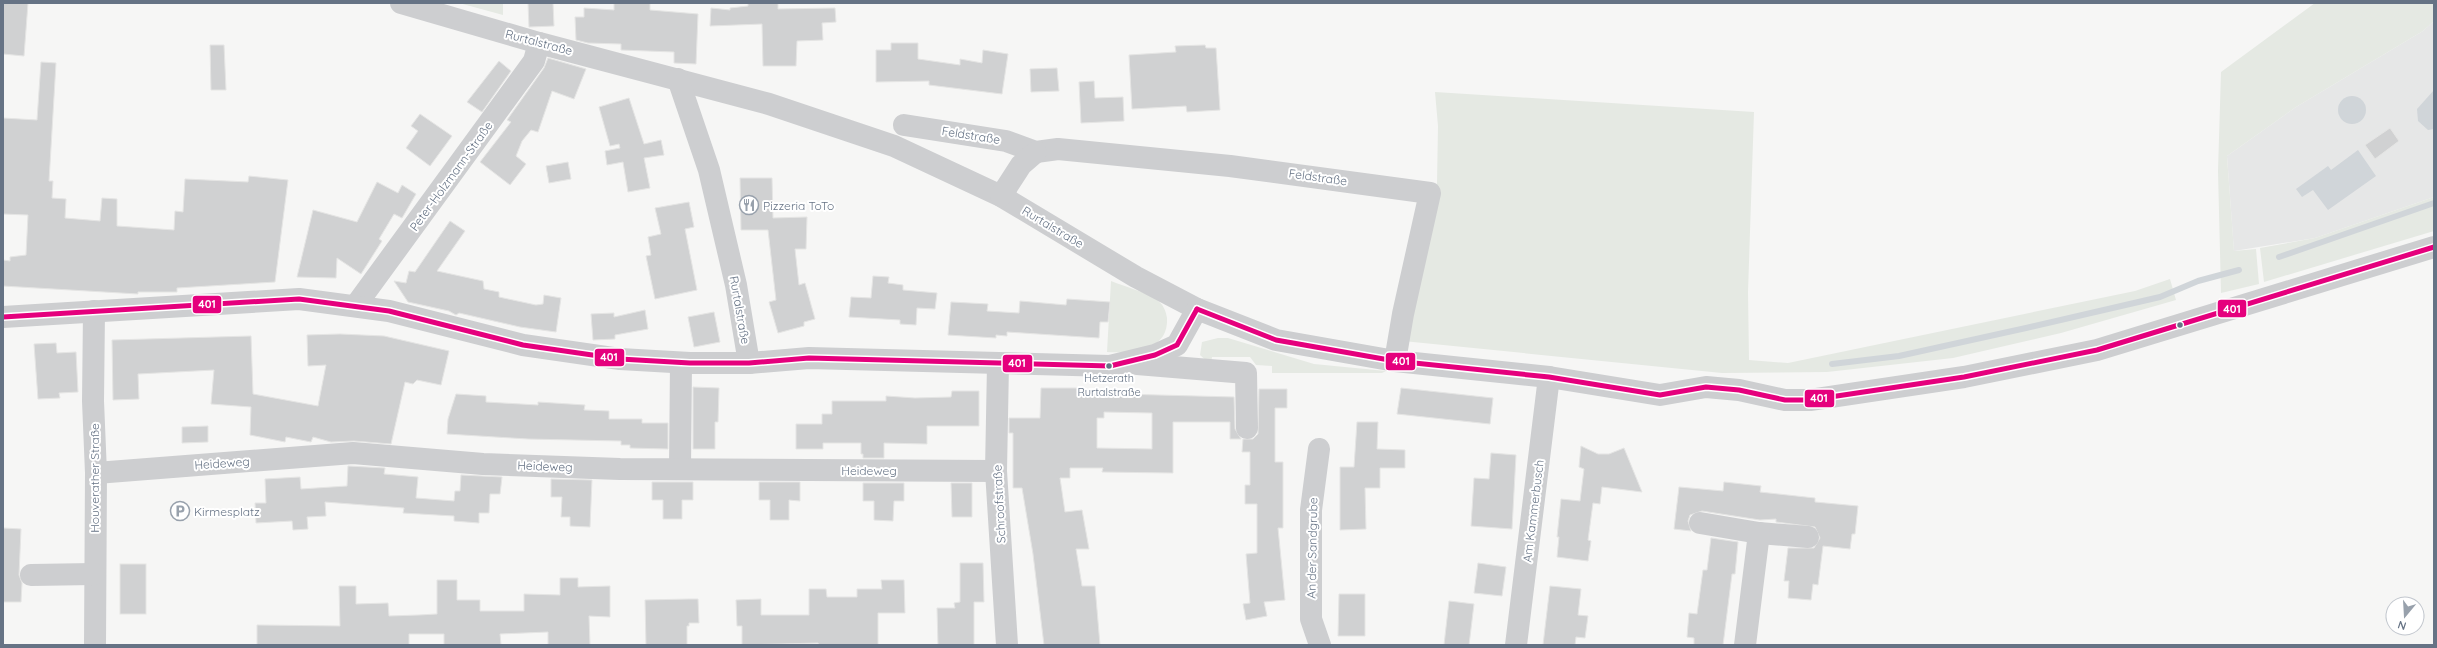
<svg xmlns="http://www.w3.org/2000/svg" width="2437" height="648" font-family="Quicksand,sans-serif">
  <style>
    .built { fill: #e6e7e7 }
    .green { fill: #e5e9e3 }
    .water { fill: #d0d5d9 }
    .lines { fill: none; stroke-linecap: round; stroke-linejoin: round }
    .stream { stroke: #d0d5d9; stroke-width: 6 }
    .building { fill: #d0d1d2; stroke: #e5e5e4; fill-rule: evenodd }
    .minor { stroke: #cdced0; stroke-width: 22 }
    .bus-1-casing { stroke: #fff; stroke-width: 8 }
    .bus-1 { stroke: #e5007d; stroke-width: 5 }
    .bus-dot { fill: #667385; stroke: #fff; stroke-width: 1.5 }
    .labels { text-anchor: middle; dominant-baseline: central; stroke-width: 4; stroke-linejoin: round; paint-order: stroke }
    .bus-label { font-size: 11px; fill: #667385; stroke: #fff }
    .street-label { font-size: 12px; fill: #667385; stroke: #fff }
    .poi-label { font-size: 12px; fill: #667385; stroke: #fff; text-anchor: start }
    .line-badge { stroke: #fff; stroke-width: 1.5 }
    .badge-label { font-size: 11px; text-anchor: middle; font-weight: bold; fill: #fff }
  </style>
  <rect width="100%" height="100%" fill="#f6f6f5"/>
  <path class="built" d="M2434 21V197L2315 238 2234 251 2227 156 2296 107 2423 31Z"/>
  <g class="green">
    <path d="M459 3H503V15Z"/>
    <path d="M2315 3H2434V21L2423 31 2296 107 2227 156 2234 251 2256 249 2259 284 2221 293 2218 171 2221 72Z"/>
    <path d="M1435 92 1754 112 1748 292 1749 360 1788 363 2135 291 2170 279 2176 300 2061 333 1953 358 1827 372 1722 373 1403 341 1412 273 1437 183 1438 126Z"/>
    <path d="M2434 197V231L2264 282 2260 248 2315 238Z"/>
    <path d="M1111 281C1126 287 1143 291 1157 300 1163 304 1166 311 1167 318 1169 352 1130 353 1107 352Z"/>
    <path d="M1218 338H1228L1314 364 1386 371 1382 373H1272V366L1256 365 1250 357H1212L1211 365 1200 355 1202 342Z"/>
  </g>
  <g class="water">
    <path d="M2434 90V129L2428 130 2418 121 2417 109Z"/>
    <circle cx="2352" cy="110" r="14"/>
    <path d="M2358 150 2376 176 2328 210 2313 190 2302 197 2296 189 2328 166 2331 170Z"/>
  </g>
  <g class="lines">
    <g class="stream">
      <path d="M2279 257 2434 203"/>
      <path d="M1832 364 1899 356 2026 328 2160 297 2198 281 2239 270"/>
    </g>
  </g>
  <g class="building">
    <path d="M3 3H28L24 56 3 54Z"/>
    <path d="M528 3H553L554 26 529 27Z"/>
    <path d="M614 3H650V10L698 14 696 64 674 63V52L621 50V44L588 43 576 40 575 17H584V8L614 10Z"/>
    <path d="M748 3H778V9L835 8 836 22 822 23 823 40 797 41 796 66H763L762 24 710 26 711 8 730 10V8L748 6Z"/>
    <path d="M891 43H918V59L960 65V59L982 63 983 50 1008 54 1002 94 929 85V81L876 82V50H891Z"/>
    <path d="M210 45H224L226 90H211Z"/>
    <path d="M1205 45 1206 48H1216L1220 110 1187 112 1186 106 1132 109 1129 55 1176 52 1175 46Z"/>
    <path d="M548 58 586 69 574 99 552 91 538 132 531 130 522 141 516 156 526 164 510 185 480 162 511 122 507 120 544 68Z"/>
    <path d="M499 61 511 71 482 112 467 102Z"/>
    <path d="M41 62 56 63 49 181H53L52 198 66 199 65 218 100 221 102 198 117 199V226L174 230 175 211 183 212 185 179 248 182 249 176 288 180 275 282 177 288V292H138V294L3 286V260L10 261V257L26 255 28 215 3 214V118L37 120Z"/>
    <path d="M1057 68 1059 91 1031 92 1030 69Z"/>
    <path d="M1094 81 1095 98 1123 97 1124 121 1081 123 1079 82Z"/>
    <path d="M629 98 644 144 661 140 664 155 644 158 650 188 628 192 623 162 607 165 605 151 620 148 619 144 610 146 599 107Z"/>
    <path d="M420 114 452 136 430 166 406 148 418 131 411 126Z"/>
    <path d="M2390 128 2399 141 2375 159 2365 145Z"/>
    <path d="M568 162 571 179 549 183 546 166Z"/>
    <path d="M740 178H772L773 218 807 217 806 249H795L799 285 805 283 815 319 804 322V326L778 333 769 302 776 300 768 230H741Z"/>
    <path d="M377 182 398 193 402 185 416 194 402 218 394 214 379 239 382 241 361 274 337 258 336 278 297 277 313 210 357 222Z"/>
    <path d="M689 202 694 227 685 229 697 290 655 299 646 256 651 255 648 237 661 234 655 208Z"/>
    <path d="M450 221 465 231 437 271 483 281 484 289 499 292V297L536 305 543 304 544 295 561 298 556 332 520 327 459 313 456 315 449 311 408 302 394 281 406 283 409 271 415 272Z"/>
    <path d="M873 276 889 277 888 283 903 285V290L937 293 935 309 917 308 916 325 900 324V320L849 317 851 297 871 298Z"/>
    <path d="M1067 299 1110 302 1108 322H1100L1099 338 1007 332V336L996 335V338L948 335 951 302 988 304 987 311 1019 313 1020 301 1066 305Z"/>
    <path d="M645 310 648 329 615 335V339L593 340 591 314 614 313V317Z"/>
    <path d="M714 312 720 342 694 347 688 317Z"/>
    <path d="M340 334 384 336 449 351 441 385 417 380 413 384 405 382 391 444 354 441 331 442 313 437 311 442 286 437 285 442 250 435 251 407 211 404 214 370 138 374 139 399 113 400 112 340 251 336 253 394 318 406 326 365 308 366 307 335Z"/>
    <path d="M56 343 57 353 76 352 78 392 59 393 60 398 38 399 34 344Z"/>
    <path d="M693 387 719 388 718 422H715V449H693Z"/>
    <path d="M1041 388H1082V393L1234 397 1235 429 1241 439H1230V422H1173V473L1102 472 1103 468H1070V478H1060L1065 512 1082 510 1089 549H1076L1082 586H1095L1100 645H1044L1033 554 1022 488H1013V433H1009V418H1040ZM1104 412 1152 413V449L1097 448V418H1104Z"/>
    <path d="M1401 388 1493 398 1490 424 1397 414Z"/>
    <path d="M1259 389H1287V408H1275V462H1283V528H1278L1285 600 1264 602 1267 616 1246 620 1243 604 1250 603 1246 554 1257 553V504H1245V485H1250V452H1242L1243 439H1253L1258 434Z"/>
    <path d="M952 391H979V426H927V444L884 443V458H863V454H861V443H823V449H796V424H822V414H832V401H886V396L915 398 951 397Z"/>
    <path d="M456 394 486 396V402L538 405V402L585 405 584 410 609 411V419H642V423H668V449L630 448V445H621V441L528 439 447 434 448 419Z"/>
    <path d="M1357 422H1378L1377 449 1405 450V468H1380V488H1365L1366 529 1340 530V467H1354Z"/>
    <path d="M208 426V442L182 443V427Z"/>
    <path d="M1581 446 1598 454H1609L1624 448 1642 492 1602 487 1600 504 1593 503 1588 540 1591 541 1588 561 1557 557 1559 537H1557L1561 499 1580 501 1584 469 1579 467Z"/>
    <path d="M1491 453 1516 455 1512 529 1471 526 1474 478 1489 479Z"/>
    <path d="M348 466 385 468 384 474 418 477 416 498 454 501 455 491H460L461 475 502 477 500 494H490L489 513H479V523L454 521V516L403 513 404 508 325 502 326 516 307 517 308 529 293 530 292 521 256 523 255 503H266L265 479 300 477 301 489 347 486Z"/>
    <path d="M551 479 592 480 590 527 570 526V517H561L562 497H551Z"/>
    <path d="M652 482H693V500H682V519H663V500H652Z"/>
    <path d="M759 482H800V501L789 500V520H770V500H759Z"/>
    <path d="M1724 482 1761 486 1760 492 1815 498V502L1858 506 1855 534H1852L1850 549 1823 546 1818 585 1813 584 1811 600 1788 598 1789 581H1784L1788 548H1814L1820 538 1815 527 1776 522V519L1760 520 1702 511 1690 515 1688 521 1691 531 1674 529 1679 487 1723 491Z"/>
    <path d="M863 483H904V501H894L893 521 874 520V501H863Z"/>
    <path d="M951 483H972V517H952Z"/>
    <path d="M3 528 21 529 19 575 22 583 21 602H3Z"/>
    <path d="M1711 538 1738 542 1735 574H1732L1723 645H1694V638L1687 637 1689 613 1697 614 1703 570H1707Z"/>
    <path d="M960 563H983L984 602H974V645H938L937 608H955L954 603 960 602Z"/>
    <path d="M1478 563 1506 567 1502 596 1474 593Z"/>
    <rect x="120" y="564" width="26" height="50"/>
    <path d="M560 578H578V587L610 586V617L589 616 590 645H548V632L500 634 501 645H444V634H409V645H257V625L340 626 339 586H356V604L388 603 389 616 419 615 437 614V580H457V600H480V611H524V594L560 595Z"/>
    <path d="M881 580H904L905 613H878V645H819L818 643 742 645V626H737L736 600 761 599V615H809V589H826L827 597H857V589H882Z"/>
    <path d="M1550 586 1581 589 1578 615 1588 616 1585 638 1576 637 1575 645H1543Z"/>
    <path d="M1339 594H1365V636H1338Z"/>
    <path d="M689 599H698L699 623H689V626H687V645H646L645 600Z"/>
    <path d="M1449 601 1474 604 1469 645H1444Z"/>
  </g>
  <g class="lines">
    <g class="minor">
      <path d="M401 3 539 43 769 104 894 146 1001 196 1136 277 1197 309 1276 340 1395 361 1549 377 1660 395 1706 387 1739 390 1785 400H1810L1964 377 2097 350 2434 247"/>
      <path d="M678 79 709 170 736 285 749 363"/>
      <path d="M904 125 1006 141 1036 152 1058 149 1230 166 1430 193 1403 314 1395 361"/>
      <path d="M1001 196 1021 165 1036 152"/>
      <path d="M356 305 534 61 539 43"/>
      <path d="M94 311 93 401 96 473 95 645"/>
      <path d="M3 317 299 299 389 311 523 345 620 359 690 363H749L809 358 1110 366 1155 355 1177 345 1197 309"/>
      <path d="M998 364 996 471 1007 645"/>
      <path d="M1137 364 1246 373 1247 428"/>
      <path d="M1319 449 1311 510V619L1320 645"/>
      <path d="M680 469 681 363"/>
      <path d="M96 473 353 453 483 464 620 469 996 471"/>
      <path d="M1700 523 1759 533 1808 537"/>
      <path d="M31 575 94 574"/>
      <path d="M1516 645 1549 377"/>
      <path d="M1745 645 1759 533"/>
    </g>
    <defs>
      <g id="bus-1">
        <path d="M1197 309 1276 340 1395 361 1549 377 1660 395 1706 387 1739 390 1785 400H1810L1964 377 2097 350 2434 247"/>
        <path d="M3 317 299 299 389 311 523 345 620 359 690 363H749L809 358 1110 366 1155 355 1177 345 1197 309"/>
      </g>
    </defs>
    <use href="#bus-1" class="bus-1-casing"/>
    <use href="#bus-1" class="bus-1"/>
  </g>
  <defs>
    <symbol id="restaurant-ring" viewBox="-11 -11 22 22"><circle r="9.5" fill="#fff" stroke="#98a1ac" stroke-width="1.5"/><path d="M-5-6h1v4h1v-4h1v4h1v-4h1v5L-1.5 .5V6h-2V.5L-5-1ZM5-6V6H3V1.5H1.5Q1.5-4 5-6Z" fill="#98a1ac"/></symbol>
    <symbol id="parking-ring" viewBox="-11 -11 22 22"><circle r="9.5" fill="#fff" stroke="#98a1ac" stroke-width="1.5"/><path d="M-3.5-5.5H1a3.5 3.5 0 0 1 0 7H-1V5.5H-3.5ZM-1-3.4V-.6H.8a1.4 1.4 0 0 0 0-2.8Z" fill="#98a1ac"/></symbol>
  </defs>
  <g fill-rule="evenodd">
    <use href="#restaurant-ring" x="738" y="194" width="22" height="22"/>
    <use href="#parking-ring" x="169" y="500" width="22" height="22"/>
  </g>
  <g class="bus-dot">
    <circle cx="2180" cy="325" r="3.5"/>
    <circle cx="1109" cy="366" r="3.5"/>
  </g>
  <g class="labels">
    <g class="bus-label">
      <text x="1109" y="378">Hetzerath<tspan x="1109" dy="14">Rurtalstraße</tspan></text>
    </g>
    <g class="street-label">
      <text transform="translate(539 42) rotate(15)">Rurtalstraße</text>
      <text transform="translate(971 135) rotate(9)">Feldstraße</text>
      <text transform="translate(451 176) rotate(-54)">Peter-Holzmann-Straße</text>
      <text transform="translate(1318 177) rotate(8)">Feldstraße</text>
      <text transform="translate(1053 227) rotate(31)">Rurtalstraße</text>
      <text transform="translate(740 310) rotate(80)">Rurtalstraße</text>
      <text transform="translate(222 463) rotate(-4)">Heideweg</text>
      <text transform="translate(545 466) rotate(2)">Heideweg</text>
      <text x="869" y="470">Heideweg</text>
      <text transform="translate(94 478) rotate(-90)">Houverather Straße</text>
      <text transform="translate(999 504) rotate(-93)">Schroofstraße</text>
      <text transform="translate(1533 511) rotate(-83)">Am Kammerbusch</text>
      <text transform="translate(1312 548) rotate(-89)">An der Sandgrube</text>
    </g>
    <g class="poi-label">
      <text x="763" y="205">Pizzeria ToTo</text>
      <text x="194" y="511">Kirmesplatz</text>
    </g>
  </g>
  <g class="line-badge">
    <rect x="192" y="295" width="30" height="19" rx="4" fill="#e5007d"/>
    <rect x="2217" y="299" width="30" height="19" rx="4" fill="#e5007d"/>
    <rect x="594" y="348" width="31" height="19" rx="4" fill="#e5007d"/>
    <rect x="1385" y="352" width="31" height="19" rx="4" fill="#e5007d"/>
    <rect x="1002" y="354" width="31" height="19" rx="4" fill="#e5007d"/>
    <rect x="1804" y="389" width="31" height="19" rx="4" fill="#e5007d"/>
  </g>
  <g class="badge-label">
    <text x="207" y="308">401</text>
    <text x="2232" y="313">401</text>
    <text x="609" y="361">401</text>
    <text x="1401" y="365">401</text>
    <text x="1017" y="367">401</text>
    <text x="1819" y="402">401</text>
  </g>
  <rect width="2437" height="648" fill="none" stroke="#667385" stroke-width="8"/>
  <g transform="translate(2405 616) rotate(198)"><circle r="19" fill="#ffffff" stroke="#c2c7ce"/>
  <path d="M0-3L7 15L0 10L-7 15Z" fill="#98a1ac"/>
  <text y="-6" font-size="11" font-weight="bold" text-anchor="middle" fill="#667385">N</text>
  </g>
</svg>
